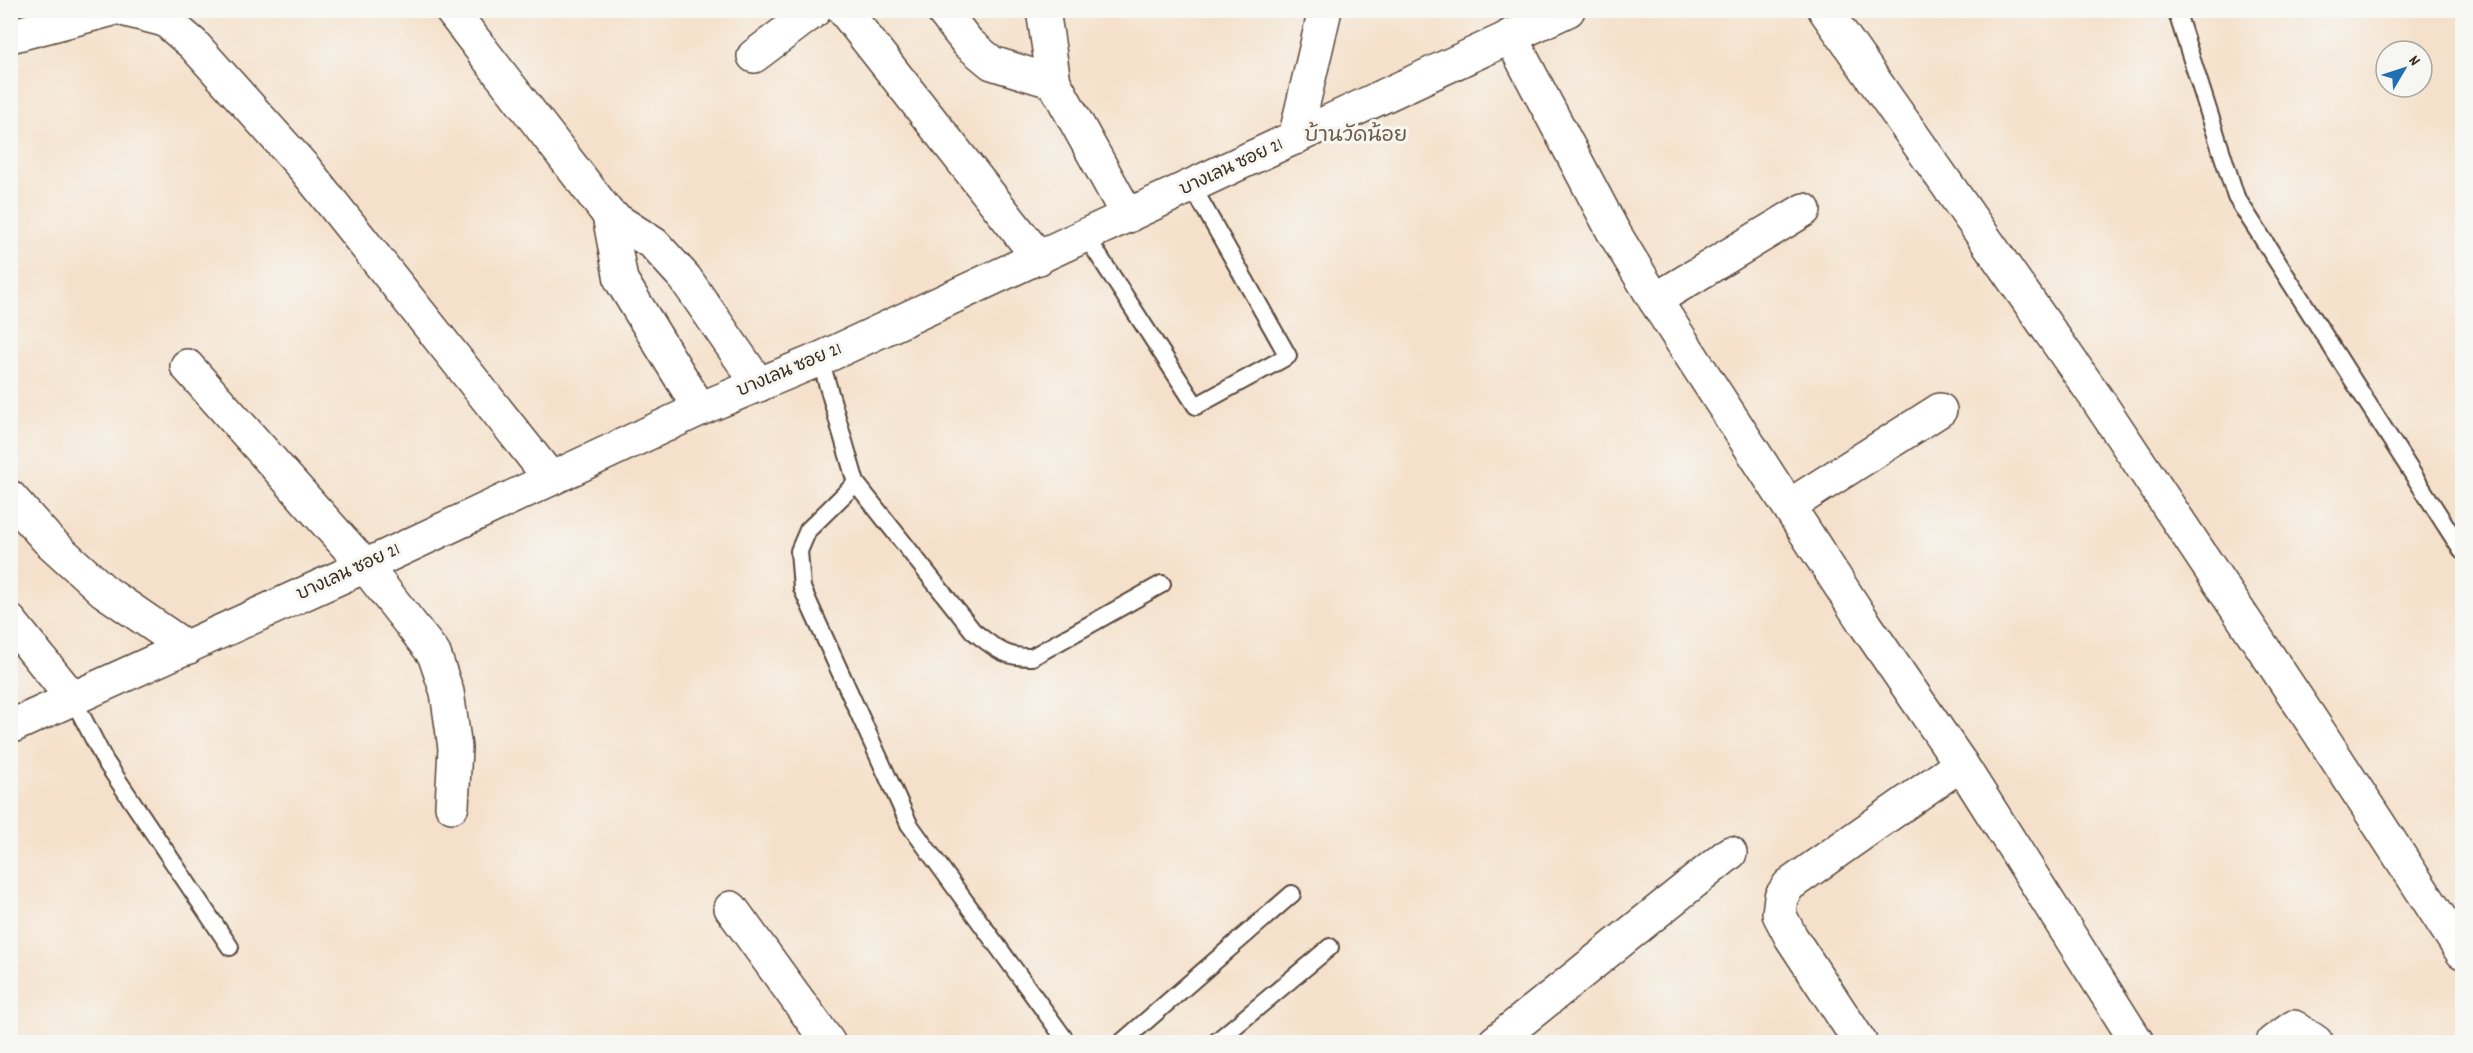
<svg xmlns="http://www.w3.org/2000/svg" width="2473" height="1053" font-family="Dekko,'Playpen Sans Thai',sans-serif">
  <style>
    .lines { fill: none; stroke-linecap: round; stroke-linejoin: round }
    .service-casing { stroke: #574538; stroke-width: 20 }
    .minor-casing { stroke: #574538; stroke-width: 36 }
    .service { stroke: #fff; stroke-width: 16 }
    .minor { stroke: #fff; stroke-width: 33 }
    .labels { text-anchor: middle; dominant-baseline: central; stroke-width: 6; stroke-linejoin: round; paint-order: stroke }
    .street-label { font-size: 18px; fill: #3b2a1e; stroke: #f6f6f2 }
    .quarter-label { font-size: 21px; fill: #715a46; stroke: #f6f6f2 }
  </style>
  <rect width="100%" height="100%" fill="#f6f6f2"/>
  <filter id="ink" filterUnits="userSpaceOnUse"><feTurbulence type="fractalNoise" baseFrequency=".0167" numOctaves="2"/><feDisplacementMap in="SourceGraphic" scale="12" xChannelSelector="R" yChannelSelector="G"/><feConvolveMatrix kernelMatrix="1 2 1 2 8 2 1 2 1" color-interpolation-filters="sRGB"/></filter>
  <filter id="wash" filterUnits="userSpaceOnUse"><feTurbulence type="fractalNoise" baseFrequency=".008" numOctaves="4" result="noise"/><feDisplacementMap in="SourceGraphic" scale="24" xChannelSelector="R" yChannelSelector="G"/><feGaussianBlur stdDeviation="1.35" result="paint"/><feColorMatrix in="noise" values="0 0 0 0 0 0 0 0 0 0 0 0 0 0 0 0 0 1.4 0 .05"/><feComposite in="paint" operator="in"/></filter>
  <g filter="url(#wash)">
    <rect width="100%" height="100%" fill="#f5e1cb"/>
  </g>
  <g filter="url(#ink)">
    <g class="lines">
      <defs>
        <g id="service">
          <path d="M2176 10 2236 197 2462 551"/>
          <path d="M1086 236 1196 406 1288 356 1192 186"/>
          <path d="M820 359 856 483 973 631C994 647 1004 658 1032 657L1162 584"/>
          <path d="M856 483 808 530 799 551 802 588 909 824 1067 1042"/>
          <path d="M73 699 105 761 230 947"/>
          <path d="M1122 1042 1292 894"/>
          <path d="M1216 1042 1330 947"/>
        </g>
        <g id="minor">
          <path d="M126 10 165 20 193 44 305 169 551 479"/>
          <path d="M451 10 609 215 654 244 685 278 759 385"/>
          <path d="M844 10 1039 258"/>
          <path d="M942 10 968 43 992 63 1054 82"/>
          <path d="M1043 10 1054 82 1128 216"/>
          <path d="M1825 10 2095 396 2319 732 2462 952"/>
          <path d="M10 36 109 10"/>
          <path d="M1510 36 1613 231 1655 300 1863 621 1961 764 2137 1042"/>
          <path d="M754 56 815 10"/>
          <path d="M1295 138 1325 10"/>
          <path d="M609 215 621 280 700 409"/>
          <path d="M1655 300 1804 210"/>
          <path d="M187 366 365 566 434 654 447 692 455 748 452 806"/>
          <path d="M10 497 48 540 104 591 187 648"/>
          <path d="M1789 506 1940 410"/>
          <path d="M10 621 73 699"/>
          <path d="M10 727 365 566 700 409 820 359 1568 10"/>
          <path d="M731 908 828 1042"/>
          <path d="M1495 1042 1730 853"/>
          <path d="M1860 1042 1791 937 1779 914 1781 897 1789 885 1961 764"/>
          <path d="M2273 1042 2294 1027 2316 1042"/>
        </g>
      </defs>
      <use href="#service" class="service-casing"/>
      <use href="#minor" class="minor-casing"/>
      <use href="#service" class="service"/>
      <use href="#minor" class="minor"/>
    </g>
  </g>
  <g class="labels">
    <g class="street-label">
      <text transform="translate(1232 168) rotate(-25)">บางเลน ซอย 21</text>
      <text transform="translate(790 371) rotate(-23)">บางเลน ซอย 21</text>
      <text transform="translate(349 573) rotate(-25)">บางเลน ซอย 21</text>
    </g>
    <g class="quarter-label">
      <text x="1356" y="137">บ้านวัดน้อย</text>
    </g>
  </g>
  <rect width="2473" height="1053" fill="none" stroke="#f6f6f2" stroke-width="36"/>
  <g transform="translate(2404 69) rotate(51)"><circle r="28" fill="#f6f6f2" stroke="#aba49d" stroke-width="1.5"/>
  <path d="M0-4.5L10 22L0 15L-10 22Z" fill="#1f6fb2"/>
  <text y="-9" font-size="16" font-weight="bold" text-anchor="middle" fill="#3b2a1e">N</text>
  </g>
</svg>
